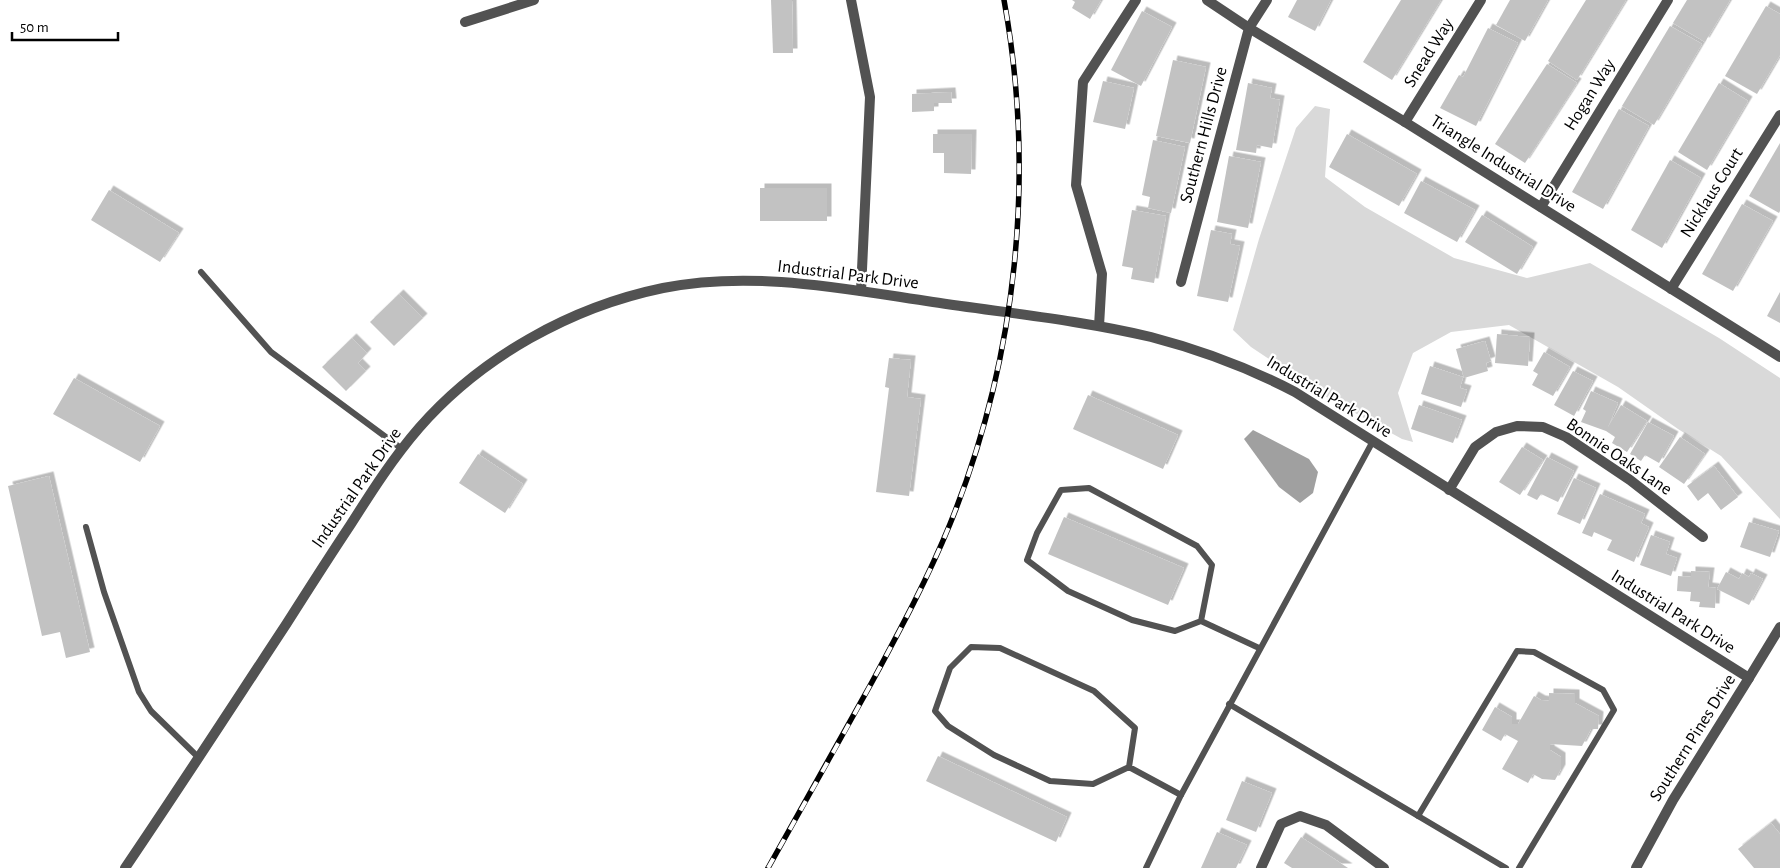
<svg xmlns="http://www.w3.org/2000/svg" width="1780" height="868" font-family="'Alegreya Sans',sans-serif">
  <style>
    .green { fill: #d9d9d9 }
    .water { fill: #a0a0a0 }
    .building { fill: #c2c2c2; filter: url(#shadow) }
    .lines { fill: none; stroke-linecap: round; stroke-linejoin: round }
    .service { stroke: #525252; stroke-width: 6 }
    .minor { stroke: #525252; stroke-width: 10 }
    .tertiary { stroke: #525252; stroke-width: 10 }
    .rail-casing { stroke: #000; stroke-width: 5.5 }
    .rail { stroke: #fff; stroke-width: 4; stroke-dasharray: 11; stroke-linecap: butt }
    .labels { text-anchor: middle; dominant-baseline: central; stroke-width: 4.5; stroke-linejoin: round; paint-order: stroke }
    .street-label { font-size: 18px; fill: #000; stroke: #fff }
  </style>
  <defs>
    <filter id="shadow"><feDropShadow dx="4.5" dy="-4.5" stdDeviation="0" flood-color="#0004"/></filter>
  </defs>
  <rect width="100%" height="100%" fill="#fff"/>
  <path class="green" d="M1315 106 1330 109 1325 177 1365 207 1454 258 1527 278 1590 263 1719 338 1780 378V519L1721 456 1678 429 1618 387 1509 325 1451 332 1413 353 1398 393 1413 442 1402 439 1328 398 1251 347 1233 330 1259 239 1296 128Z"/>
  <path class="water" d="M1253 430 1309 459 1318 472 1313 493 1300 503 1279 487 1244 439Z"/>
  <g class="building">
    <path d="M771 0H792L793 53H773Z"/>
    <path d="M1072 0H1101L1090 19 1072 8 1075 2Z"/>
    <path d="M1297 0H1331L1315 31 1288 17Z"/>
    <path d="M1401 0H1441L1392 80 1363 62Z"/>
    <path d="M1510 0H1548L1525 41 1496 25Z"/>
    <path d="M1586 0H1626L1577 80 1548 61Z"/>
    <path d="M1687 0H1730L1705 42 1673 23Z"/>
    <path d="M1766 6 1780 14V55L1757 94 1725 76Z"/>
    <path d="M1142 11 1172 27 1141 86 1111 70Z"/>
    <path d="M1670 26 1702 44 1654 125 1622 106Z"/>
    <path d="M1488 28 1518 43 1476 126 1440 108 1459 75 1463 77Z"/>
    <path d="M1173 60 1206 67 1190 143 1156 136Z"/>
    <path d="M1547 64 1577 83 1525 163 1495 144Z"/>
    <path d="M1103 81 1134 88 1125 129 1093 122Z"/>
    <path d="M1248 83 1272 88 1270 98 1280 100 1272 148 1257 145 1256 153 1236 150Z"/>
    <path d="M1719 83 1748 101 1707 170 1678 152Z"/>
    <path d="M951 92 952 103H934V111L912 112V94Z"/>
    <path d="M1619 109 1649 126 1603 209 1572 192Z"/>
    <path d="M933 134H972L971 174 944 173V153H933Z"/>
    <path d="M1347 134 1417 174 1399 206 1329 167Z"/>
    <path d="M1153 140 1185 147 1171 213 1148 208 1150 197 1142 195Z"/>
    <path d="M1780 143V211L1779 213 1749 196Z"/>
    <path d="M1229 156 1261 162 1248 228 1217 222Z"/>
    <path d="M1670 160 1701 178 1662 248 1631 230Z"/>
    <path d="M1421 181 1475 210 1457 242 1404 213Z"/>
    <rect x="760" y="188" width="67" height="33"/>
    <path d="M109 190 179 233 160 262 91 220Z"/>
    <path d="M1742 204 1773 221 1733 291 1702 274Z"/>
    <path d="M1132 210 1166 216 1154 283 1131 279 1133 268 1122 266Z"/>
    <path d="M1482 215 1533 247 1517 274 1465 242Z"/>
    <path d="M1211 230 1232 234 1230 244 1240 246 1228 302 1197 296Z"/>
    <path d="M1780 292V323L1767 316Z"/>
    <path d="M399 294 423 318 394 346 370 322Z"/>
    <path d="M1497 334 1530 337 1528 366 1495 363Z"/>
    <path d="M352 338 367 353 358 363 366 371 346 391 322 367Z"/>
    <path d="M1485 341 1491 361 1486 363 1488 371 1464 378 1456 349Z"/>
    <path d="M1544 352 1570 367 1553 396 1532 385 1538 374 1533 371Z"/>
    <path d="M889 358 911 360 907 397 921 399 909 496 876 492 889 388 885 387Z"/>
    <path d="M1430 366 1463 377 1460 388 1467 390 1461 407 1421 394Z"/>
    <path d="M1573 371 1593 381 1574 416 1554 405Z"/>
    <path d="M74 378 160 426 140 462 53 414Z"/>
    <path d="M1591 391 1618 403 1608 427 1621 405 1647 421 1627 452 1612 443 1615 437 1606 431 1581 422 1586 411 1583 409Z"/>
    <path d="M1088 395 1178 435 1163 469 1073 429Z"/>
    <path d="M1419 405 1462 420 1453 443 1411 429Z"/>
    <path d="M1648 422 1674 436 1659 463 1645 455 1641 461 1630 454Z"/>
    <path d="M1680 437 1705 454 1684 484 1659 467Z"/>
    <path d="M1522 447 1543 460 1520 495 1499 482Z"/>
    <path d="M478 454 523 484 505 513 459 483Z"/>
    <path d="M1547 457 1574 471 1558 502 1541 494 1537 500 1527 495Z"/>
    <path d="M1714 466 1738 497 1721 510 1708 493 1698 501 1687 486Z"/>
    <path d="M49 476 90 652 66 658 60 632 42 636 8 486Z"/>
    <path d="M1574 478 1596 488 1580 524 1557 514Z"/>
    <path d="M1600 494 1645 514 1641 523 1649 527 1634 562 1607 550 1612 540 1594 532 1592 537 1582 533Z"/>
    <path d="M1064 517 1184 568 1168 605 1048 554Z"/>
    <path d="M1749 522 1779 531 1770 557 1740 547Z"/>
    <path d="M1651 535 1670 542 1666 554 1677 558 1671 576 1640 565Z"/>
    <path d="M1691 571 1710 572 1708 587 1716 588 1715 608 1699 607 1700 602 1690 601 1691 592 1677 591 1678 576 1691 577Z"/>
    <path d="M1726 572 1739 579 1742 573 1749 577 1751 573 1763 579 1749 605 1717 589Z"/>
    <path d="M1549 693 1575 694V703L1599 716 1598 729H1591L1582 746 1550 744V750L1561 757V769L1555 780 1542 779 1533 774 1528 783 1502 769 1518 741 1505 734 1501 741 1482 730 1495 707 1512 717V724H1518L1534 696 1541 700 1549 701Z"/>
    <path d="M938 756 1067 817 1056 842 926 781Z"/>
    <path d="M1242 781 1272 793 1256 832 1226 820Z"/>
    <path d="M1771 823 1780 834V868H1754L1738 849Z"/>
    <path d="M1217 832 1247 845 1236 868H1201Z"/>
    <path d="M1301 837 1348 868H1292L1284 863Z"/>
  </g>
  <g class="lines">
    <g class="service">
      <path d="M201 272 271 352 402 449"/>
      <path d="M86 527 104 592 139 692 151 711 199 758"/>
      <path d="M1201 621 1175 631 1132 620 1068 591 1027 560 1037 533 1061 490 1089 488 1197 546 1212 565 1201 621 1259 648"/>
      <path d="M1229 704 1506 868"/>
      <path d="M1129 767 1135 728 1094 691 1000 648 971 647 950 668 935 711 948 726 994 755 1050 781 1093 784 1129 767 1181 795"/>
      <path d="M1418 816 1517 651 1534 652 1603 690 1614 710 1519 868"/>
      <path d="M1146 868 1181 795 1373 441"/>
    </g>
    <g class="minor">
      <path d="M851 0 870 97 861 291"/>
      <path d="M1207 0 1249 28 1405 122 1780 357"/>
      <path d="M465 22 534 0"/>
      <path d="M1405 122 1481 0"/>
      <path d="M1541 207 1668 0"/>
      <path d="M1181 282 1249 28 1267 0"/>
      <path d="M1671 289 1780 115"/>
      <path d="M1099 326 1102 274 1076 185 1083 82 1136 0"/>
      <path d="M1449 490 1475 447 1496 432 1517 426 1543 427 1566 437 1630 480 1703 537"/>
      <path d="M1261 868 1281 824 1300 816 1326 825 1384 868"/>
      <path d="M1636 868 1673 800 1749 678"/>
    </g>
    <path class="tertiary" d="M125 868C180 787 233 705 287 623 308 590 329 557 351 524 372 491 393 458 419 428 481 357 571 307 663 288 753 270 845 289 933 302 1006 313 1080 320 1151 337 1201 350 1249 368 1295 392L1749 678 1780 627"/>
    <defs>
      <path id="rail" d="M768 868C803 806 838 744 872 682 900 630 928 578 950 524 1017 359 1036 175 1004 0"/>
    </defs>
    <use href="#rail" class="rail-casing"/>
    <use href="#rail" class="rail"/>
  </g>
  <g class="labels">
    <g class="street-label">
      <text transform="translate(1429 53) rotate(-58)">Snead Way</text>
      <text transform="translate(1590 95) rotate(-58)">Hogan Way</text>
      <text transform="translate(1204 135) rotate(-75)">Southern Hills Drive</text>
      <text transform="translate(1503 164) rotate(32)">Triangle Industrial Drive</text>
      <text transform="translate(1712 193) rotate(-58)">Nicklaus Court</text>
      <text transform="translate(848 275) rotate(7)">Industrial Park Drive</text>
      <text transform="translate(1329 397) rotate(31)">Industrial Park Drive</text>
      <text transform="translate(1619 457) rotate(34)">Bonnie Oaks Lane</text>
      <text transform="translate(357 488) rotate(-55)">Industrial Park Drive</text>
      <text transform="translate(1673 612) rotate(32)">Industrial Park Drive</text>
      <text transform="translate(1693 738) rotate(-58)">Southern Pines Drive</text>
    </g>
  </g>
  <path d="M12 32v8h106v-8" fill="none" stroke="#000000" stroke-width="2.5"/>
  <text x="20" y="32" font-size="15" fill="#000000" stroke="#ffffff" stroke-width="4" paint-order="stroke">50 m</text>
</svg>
